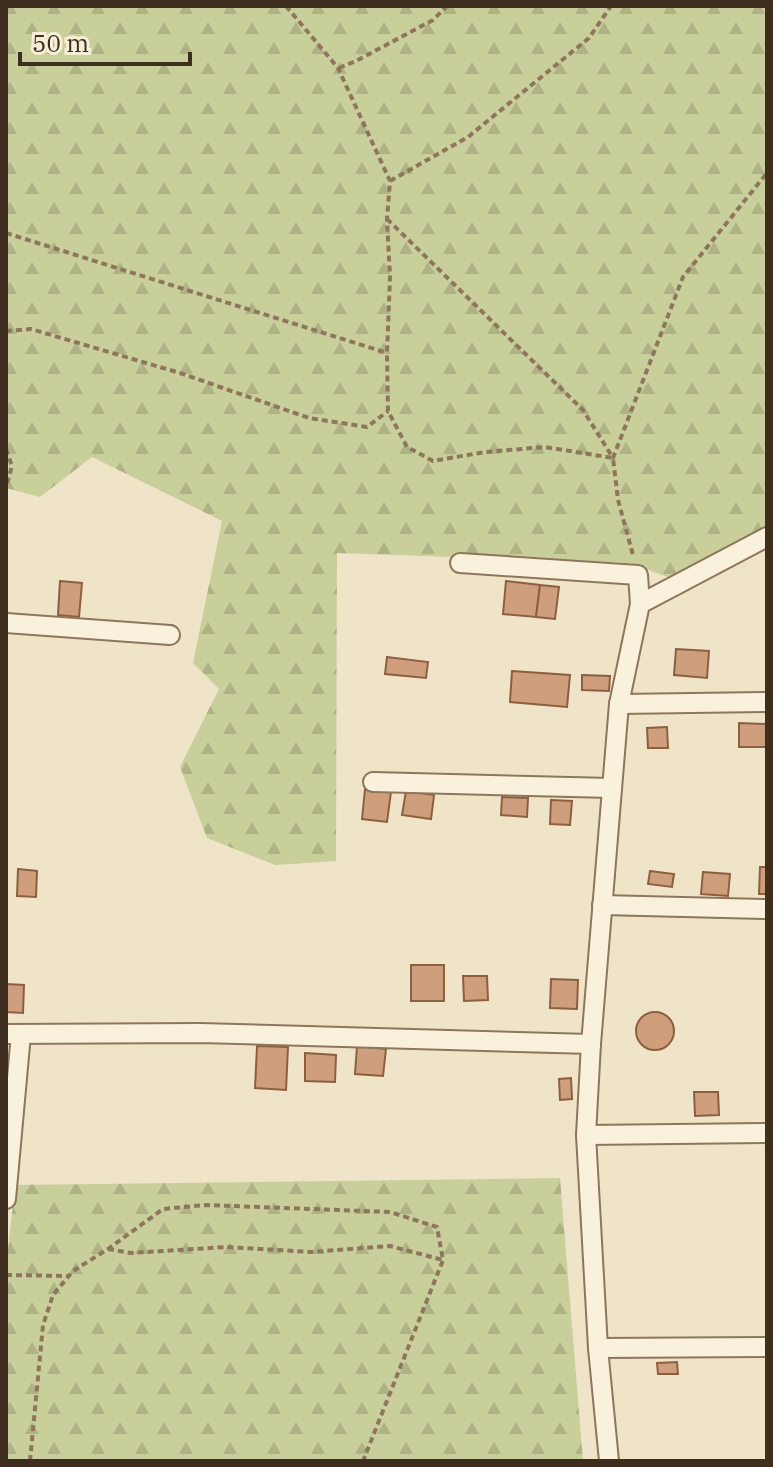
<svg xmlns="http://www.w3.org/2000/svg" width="773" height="1467" font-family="'IBM Plex Serif',serif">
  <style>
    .forest { fill: url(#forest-firs) }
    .building { fill: #cf9f7d; stroke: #8d5f41; stroke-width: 2 }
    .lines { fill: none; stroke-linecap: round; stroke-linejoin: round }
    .minor-casing { stroke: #8d765c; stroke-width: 22 }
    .path { stroke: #8d765c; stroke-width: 4; stroke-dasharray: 6 4; stroke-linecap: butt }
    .minor { stroke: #faf1dc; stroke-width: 18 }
  </style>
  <defs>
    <pattern id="forest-firs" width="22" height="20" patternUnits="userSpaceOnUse" patternTransform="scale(2)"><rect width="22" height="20" fill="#c9cf9b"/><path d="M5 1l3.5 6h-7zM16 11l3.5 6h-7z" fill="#aeb285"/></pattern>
  </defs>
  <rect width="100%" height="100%" fill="#f0e4c8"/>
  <g class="forest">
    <path d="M6 6H767V526L673 579 630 563 337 553 336 861 275 865 207 838 180 767 219 689 193 663 222 521 92 457 40 497 6 488Z"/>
    <path d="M560 1178 583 1461H6V1268L15 1185Z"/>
  </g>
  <g class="building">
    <path d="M60 581 82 583 79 617 58 615Z"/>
    <path d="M506 581 540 585 536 617 503 614Z"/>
    <path d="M540 585 559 587 555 619 536 617Z"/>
    <path d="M676 649 709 651 707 678 674 675Z"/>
    <path d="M387 657 428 662 426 678 385 674Z"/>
    <path d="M512 671 570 675 567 707 510 702Z"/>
    <path d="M582 675 610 676 609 691 582 690Z"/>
    <path d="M739 723 767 724V747H739Z"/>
    <path d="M667 727 668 748H648L647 728Z"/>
    <path d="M365 789 391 792 387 822 362 819Z"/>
    <path d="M406 791 434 795 431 819 402 815Z"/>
    <path d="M502 797 528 798 527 817 501 815Z"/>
    <path d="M551 800 572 801 570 825 550 824Z"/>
    <path d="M760 867H767V894H759Z"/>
    <path d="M18 869 37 871 36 897 17 896Z"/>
    <path d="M650 871 674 874 672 887 648 884Z"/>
    <path d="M703 872 730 874 728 896 701 894Z"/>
    <rect x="411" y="965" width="33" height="36"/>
    <path d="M463 976H487L488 1000 464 1001Z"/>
    <path d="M551 979 578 980 577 1009 550 1008Z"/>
    <path d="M6 984 24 985 23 1013 6 1012Z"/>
    <circle cx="655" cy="1031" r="19"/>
    <path d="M257 1046 288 1047 286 1090 255 1088Z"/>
    <path d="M357 1046 386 1049 383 1076 355 1074Z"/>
    <path d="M305 1053 336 1055 335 1082 305 1081Z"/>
    <path d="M571 1078 572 1099 560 1100 559 1079Z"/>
    <path d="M694 1092H718L719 1115 695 1116Z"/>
    <path d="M677 1362 678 1374H658L657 1363Z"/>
  </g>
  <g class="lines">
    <defs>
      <g id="minor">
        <path d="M460 563 638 575 640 604"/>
        <path d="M6 623 170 635"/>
        <path d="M619 704 767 702"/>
        <path d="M373 782 612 788"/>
        <path d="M602 905 767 909"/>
        <path d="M6 1034 200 1033 591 1044"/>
        <path d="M586 1135 767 1133"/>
        <path d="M6 1199 21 1034"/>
        <path d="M598 1348 767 1347"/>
        <path d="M609 1461 598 1348 586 1135 591 1044 619 704 640 604 767 537"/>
      </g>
    </defs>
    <use href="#minor" class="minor-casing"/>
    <g class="path">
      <path d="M286 6 338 68 390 181 387 219 390 277 387 353 388 411 407 447 433 461 485 452 545 447 613 458 618 500 633 555"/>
      <path d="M339 68 356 61 433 20 447 6"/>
      <path d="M390 181 468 137 589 38 611 6"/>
      <path d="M387 219 583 410 613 458 683 277 767 173"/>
      <path d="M6 233 387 353"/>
      <path d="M6 331 31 329 180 373 309 418 367 427 388 411"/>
      <path d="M6 449 12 466 6 488"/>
      <path d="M108 1249 131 1253 226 1247 312 1252 390 1246 443 1260"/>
      <path d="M6 1275 69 1276"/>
      <path d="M30 1461 43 1325 53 1295 73 1271 108 1249 163 1209 206 1205 390 1212 437 1227 443 1260 363 1461"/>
    </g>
    <use href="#minor" class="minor"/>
  </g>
  <rect width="773" height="1467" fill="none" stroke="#3d2e20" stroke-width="16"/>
  <path d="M20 52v12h170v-12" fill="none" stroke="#3d2e20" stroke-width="4"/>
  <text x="32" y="52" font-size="24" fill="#3d2e20" stroke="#f7eed8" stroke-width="6" paint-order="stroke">50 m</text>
</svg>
